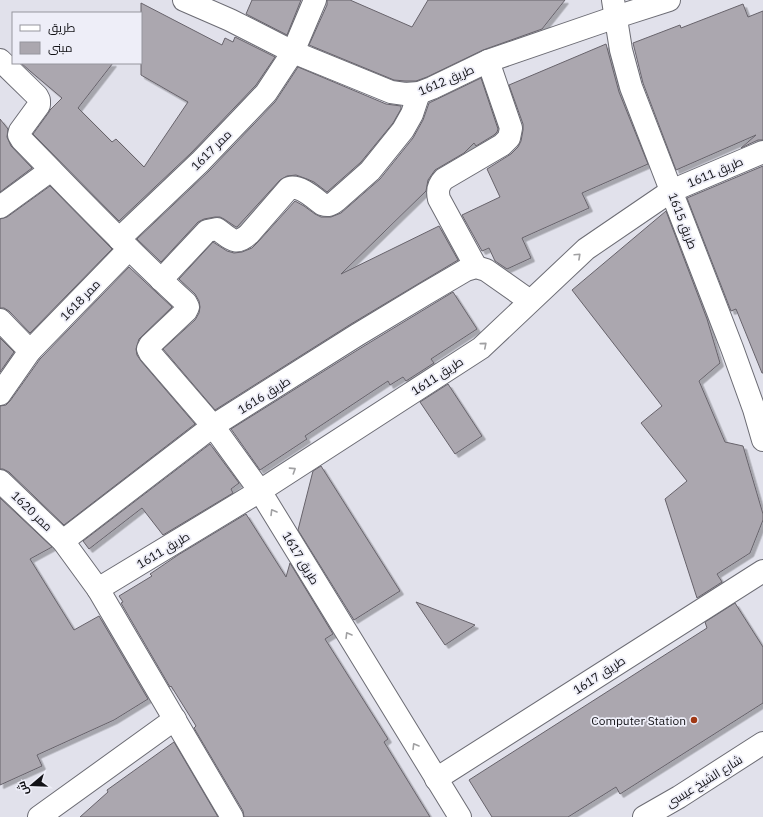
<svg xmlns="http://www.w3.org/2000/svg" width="763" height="817" font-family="'IBM Plex Sans',Cairo,sans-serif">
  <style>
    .building { fill: #aba7af; stroke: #67636b; filter: url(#shadow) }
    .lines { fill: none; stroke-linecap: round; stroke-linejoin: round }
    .street-casing { stroke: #6c6c74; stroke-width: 24 }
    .secondary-casing { stroke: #6c6c74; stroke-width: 24 }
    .street { stroke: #fff; stroke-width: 22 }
    .secondary { stroke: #fff; stroke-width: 22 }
    .oneway { stroke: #a0a0a2 }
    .poi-dot { fill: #a03914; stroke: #eeeef8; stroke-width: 1.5 }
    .labels { text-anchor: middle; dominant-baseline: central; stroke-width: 3.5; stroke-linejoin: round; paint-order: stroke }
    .street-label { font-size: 12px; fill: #121216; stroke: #eeeef8 }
    .poi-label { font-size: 12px; fill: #121216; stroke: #eeeef8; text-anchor: end }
  </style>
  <defs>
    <filter id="shadow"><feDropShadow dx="3.5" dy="3.5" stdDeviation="0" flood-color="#0004"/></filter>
  </defs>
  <rect width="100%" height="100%" fill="#e1e1eb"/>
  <g class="building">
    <path d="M252 0H301L287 35 246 14Z"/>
    <path d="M327 0H350L412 27 428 0H565L542 29 483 50 427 77 416 81H405L394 80 309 45 327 5Z"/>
    <path d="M141 3 222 45 225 38 233 42 235 37 275 57 256 85 191 153 119 221 33 134 49 112 50 110 62 98 30 71 21 63H113L78 108 112 142 116 139 144 167 188 102 141 75Z"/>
    <path d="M743 4 748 17 763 11V140H758L741 148 756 135 676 170 643 83 633 43 680 25 681 28Z"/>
    <path d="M606 44 619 92 648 164 582 193 589 208 522 238 531 258 507 269 495 261 489 248 482 251 462 215 500 197 487 169 511 154 518 147 521 141 523 130V124L509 85Z"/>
    <path d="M298 67 386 104 401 106V109L393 123 361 162 327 192 314 182 307 179 296 175 287 176 280 180 237 227H236L224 219 220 217H215L204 219 198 222 161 262 137 239 209 171 275 102Z"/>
    <path d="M481 78 498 129 497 132 494 135 476 146 474 143 464 153 435 170 428 180 426 191 341 274 439 226 458 260 351 324 215 410 163 349 195 320 199 313 200 307 199 301 195 294 179 279 213 242 227 251 234 253 242 252 252 248 258 242 295 201 304 206 315 214 321 217H331L341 213 380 179 413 138 423 120 429 103Z"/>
    <path d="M0 119 8 129 7 137 11 146 32 168 0 192Z"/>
    <path d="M763 166V373H762L736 309 731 311 687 198Z"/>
    <path d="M50 186 112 249 30 333 9 311 4 308H0V219L7 217Z"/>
    <path d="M666 211 707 319 720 363 699 381 725 442 743 446 763 514V520L750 553 717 574 722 582 697 598 665 499 687 481 641 423 662 406 572 290Z"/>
    <path d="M129 267 172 307 139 339 136 349 137 355 141 361 195 424 64 525 9 472 3 469H0V406L6 405 10 401 40 359Z"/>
    <path d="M453 292 477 329 431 359 434 363 406 381 403 377 390 385 388 381 305 436 307 439 260 470 231 429 364 346Z"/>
    <path d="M0 338 14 352 0 372Z"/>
    <path d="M448 384 482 436 455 454 420 402Z"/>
    <path d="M210 444 239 483 231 489 233 493 163 535 142 508 89 549 83 541Z"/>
    <path d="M321 466 400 591 354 620 298 530 313 471Z"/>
    <path d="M0 498 52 547 30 559 74 630 99 616 148 699 114 720 37 755 42 766 0 785Z"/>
    <path d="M246 514 286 577 290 563 333 634 325 639 388 739 384 742 430 817H244L243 811 194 728 196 726 171 686 170 687 121 603 123 602 119 596 152 576 150 574 178 555Z"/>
    <path d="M416 602 475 625 445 645Z"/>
    <path d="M735 603 763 647V703L620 794 616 787 568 817H492L469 780 707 628 705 622Z"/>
    <path d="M174 742 218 817H80L108 792 107 790Z"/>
  </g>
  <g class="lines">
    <defs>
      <g id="street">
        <path d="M184 0 230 20 293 52 391 92 405 94 419 93 432 88 488 61 616 17 669 0"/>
        <path d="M0 60 37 96 39 100V105L20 131 19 135 22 140C76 195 129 251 186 303L188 307 186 311 150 345 148 349 150 353 213 426 260 491 460 817"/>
        <path d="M0 207 51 170"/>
        <path d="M119 239 200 162 245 115 266 93 293 52 315 0"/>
        <path d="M476 267 439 199C437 191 438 185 444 179L502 145 509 138 511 128 488 61"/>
        <path d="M161 280 207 231 217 229C230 238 235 247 249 234L289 188C300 185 314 198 322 204 328 206 331 205 336 201L370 171 403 130 412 114 419 93"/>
        <path d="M0 320 30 351"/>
        <path d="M0 394 30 351 129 249"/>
        <path d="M0 481 63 541 98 589 232 817"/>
        <path d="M63 541 213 426 357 335 425 294 466 270 476 267 486 270 530 301"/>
        <path d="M98 589 260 491 481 348 586 249 671 191 763 152"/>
        <path d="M436 779 763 571"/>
        <path d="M39 817 175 719"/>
      </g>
      <g id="secondary">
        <path d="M613 0 621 50 631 87 732 348 754 409 763 440"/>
        <path d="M644 817 679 797 763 743"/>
      </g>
    </defs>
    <use href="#street" class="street-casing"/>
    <use href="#secondary" class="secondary-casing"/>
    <use href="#street" class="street"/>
    <use href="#secondary" class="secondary"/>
  </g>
  <defs><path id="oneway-chevron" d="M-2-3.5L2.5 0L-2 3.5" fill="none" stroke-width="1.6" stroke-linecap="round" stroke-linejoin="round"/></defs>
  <g class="oneway">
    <use href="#oneway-chevron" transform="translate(578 256) rotate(-43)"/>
    <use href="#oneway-chevron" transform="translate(484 345) rotate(-41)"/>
    <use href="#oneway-chevron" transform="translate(293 470) rotate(-33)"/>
    <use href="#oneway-chevron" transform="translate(273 512) rotate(-121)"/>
    <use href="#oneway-chevron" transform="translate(348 635) rotate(-121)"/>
    <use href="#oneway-chevron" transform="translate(415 746) rotate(-121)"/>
  </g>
  <circle class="poi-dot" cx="694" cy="720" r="4"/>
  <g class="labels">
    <g class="street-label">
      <text transform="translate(446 80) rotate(-23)">طريق 1612</text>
      <text transform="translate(211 150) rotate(-45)">ممر 1617</text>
      <text transform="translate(715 172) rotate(-23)">طريق 1611</text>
      <text transform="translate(683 221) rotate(69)">طريق 1615</text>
      <text transform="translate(80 300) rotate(-46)">ممر 1618</text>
      <text transform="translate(437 376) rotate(-33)">طريق 1611</text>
      <text transform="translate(264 395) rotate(-32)">طريق 1616</text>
      <text transform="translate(32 511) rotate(44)">ممر 1620</text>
      <text transform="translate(163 550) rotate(-31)">طريق 1611</text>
      <text transform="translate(301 558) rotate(59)">طريق 1617</text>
      <text transform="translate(599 675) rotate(-33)">طريق 1617</text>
      <text transform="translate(704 781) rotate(-32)">شارع الشيخ عيسى</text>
    </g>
    <g class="poi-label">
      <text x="686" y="720">Computer Station</text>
    </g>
  </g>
  <rect x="12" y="12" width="130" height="52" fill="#eeeef8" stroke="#96969e"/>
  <rect x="20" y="25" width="20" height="6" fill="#ffffff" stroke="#96969e"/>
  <text x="48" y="32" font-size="12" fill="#121216">طريق</text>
  <rect x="20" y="42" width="20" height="12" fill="#aba7af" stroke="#96969e"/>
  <text x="48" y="52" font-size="12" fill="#121216">مبنى</text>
  <g transform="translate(32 785) rotate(251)" stroke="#eeeef8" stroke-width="3" paint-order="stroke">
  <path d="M0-3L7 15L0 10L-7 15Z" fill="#121216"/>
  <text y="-6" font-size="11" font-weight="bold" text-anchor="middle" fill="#121216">ش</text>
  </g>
</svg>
